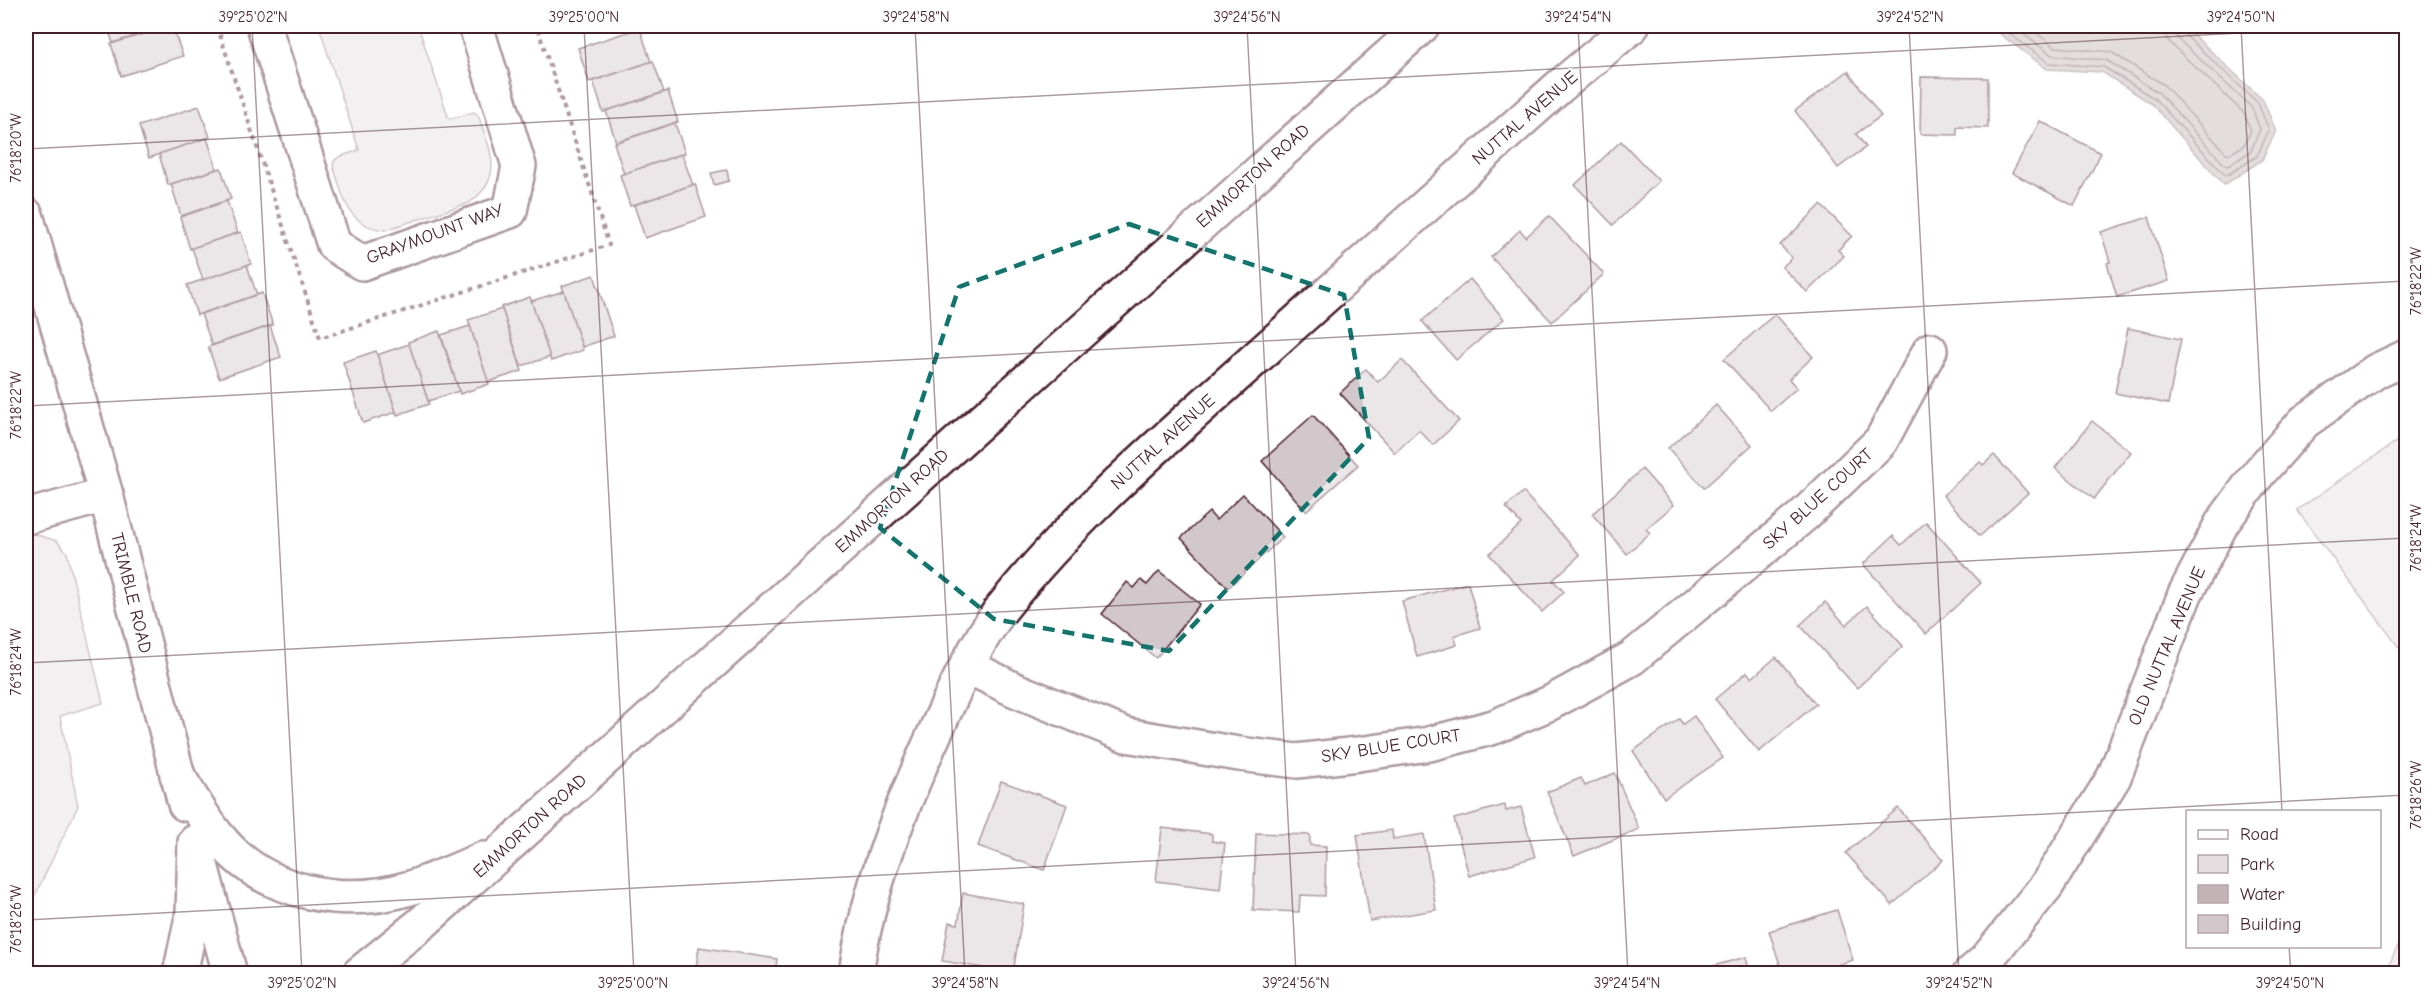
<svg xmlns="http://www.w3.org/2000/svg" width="2432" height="999" font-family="'Comic Neue',sans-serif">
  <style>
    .green { fill: #e5dee0; stroke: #987e86; stroke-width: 1.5 }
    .water { fill: #c1b3b6; stroke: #91787e; stroke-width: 1.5 }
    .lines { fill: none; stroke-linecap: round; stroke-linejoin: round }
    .shore { stroke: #7a5a63; stroke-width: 1.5 }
    .building { fill: #d2c7cb; stroke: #4a1f2b; stroke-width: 1.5 }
    .minor-casing { stroke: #4a1f2b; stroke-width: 38 }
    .major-casing { stroke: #4a1f2b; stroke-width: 38 }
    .path { stroke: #4a1f2b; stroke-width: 4; stroke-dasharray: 4.5 4.5; stroke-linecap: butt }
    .minor { stroke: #fff; stroke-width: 33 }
    .major { stroke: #fff; stroke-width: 33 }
    .marked { fill: none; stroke: #0f766e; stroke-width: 4.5; stroke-dasharray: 12 8; stroke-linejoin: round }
    .ticks { fill: none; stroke: #4a1f2b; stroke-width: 1.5; stroke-opacity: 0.45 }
    .labels { text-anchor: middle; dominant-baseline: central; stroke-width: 4.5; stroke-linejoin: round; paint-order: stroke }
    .street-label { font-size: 18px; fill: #4a1f2b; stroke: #fff }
    .neatline { fill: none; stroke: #4a1f2b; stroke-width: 2 }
    .ticks-label { font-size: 15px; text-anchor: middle; fill: #4a1f2b }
  </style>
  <rect width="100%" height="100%" fill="#fff"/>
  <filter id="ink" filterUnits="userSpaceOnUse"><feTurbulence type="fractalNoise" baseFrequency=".0167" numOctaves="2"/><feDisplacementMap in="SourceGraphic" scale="12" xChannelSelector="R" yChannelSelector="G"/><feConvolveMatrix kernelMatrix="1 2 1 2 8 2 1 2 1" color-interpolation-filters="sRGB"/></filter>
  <g filter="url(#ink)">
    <g class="green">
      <path d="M319 26H418L449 119 474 112 478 115C490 150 506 177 469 203L385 230C346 226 344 197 333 166L334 161 339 157 359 150Z"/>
      <path d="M2406 435V657L2297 510Z"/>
      <path d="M34 534 57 541 67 553 103 703 60 716 78 806 26 914V536Z"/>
      <path d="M2406 929V973H2385Z"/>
    </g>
    <path class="water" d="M1989 26H2184L2263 100 2276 131 2262 160 2224 185 2152 104 2102 72 2047 69Z"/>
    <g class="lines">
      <g class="shore">
        <path d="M1999 26 2049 63 2104 67 2155 99 2226 176 2257 156 2269 130 2258 103 2182 32 2180 26"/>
        <path d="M2012 26 2052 55 2106 60 2159 93 2225 165 2228 166 2251 151 2260 129 2252 108 2177 38 2173 26"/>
        <path d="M2027 26 2055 47 2111 52 2164 85 2226 153 2230 154 2244 145 2251 131 2244 113 2170 43 2165 35 2164 26"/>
      </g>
    </g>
    <g class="building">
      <path d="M107 26H168L113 43Z"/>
      <path d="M168 26H172L183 56 121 76 111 44Z"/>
      <path d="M640 28 651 62 589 82 578 48Z"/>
      <path d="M653 61 664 92 603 112 593 81Z"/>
      <path d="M1848 71 1881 116 1856 134 1866 147 1838 168 1795 111Z"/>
      <path d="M1921 77 1988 78V128L1957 127V135L1920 134Z"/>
      <path d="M668 91 678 122 616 142 606 111Z"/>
      <path d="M199 106 210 137 149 158 139 126Z"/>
      <path d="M2040 121 2101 153 2074 206 2012 173Z"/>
      <path d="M675 123 685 153 624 174 614 143Z"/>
      <path d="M207 138 217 169 168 185 159 154Z"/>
      <path d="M1621 141 1659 181 1613 225 1575 185Z"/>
      <path d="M682 154 693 185 630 206 620 175Z"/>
      <path d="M221 168 231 199 181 216 171 184Z"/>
      <path d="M727 170 729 181 714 185 711 173Z"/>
      <path d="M695 184 706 217 645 238 634 205Z"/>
      <path d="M227 201 238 233 190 249 180 217Z"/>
      <path d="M1821 205 1852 236 1838 250 1844 256 1807 292 1782 267 1792 258 1780 245Z"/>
      <path d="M1549 216 1604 274 1552 322 1491 257 1520 230 1526 237Z"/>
      <path d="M2149 217 2169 281 2117 297 2107 263 2110 262 2101 232Z"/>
      <path d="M241 232 251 264 203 280 192 248Z"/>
      <path d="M247 265 257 295 197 315 187 285Z"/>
      <path d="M594 275 614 336 582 347 562 286Z"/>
      <path d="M1470 279 1504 319 1456 360 1422 321Z"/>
      <path d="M564 291 583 350 551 361 531 301Z"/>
      <path d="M262 293 273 325 212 345 201 314Z"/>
      <path d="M530 297 550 357 521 366 501 307Z"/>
      <path d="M502 309 522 371 488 382 468 320Z"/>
      <path d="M1775 314 1813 357 1789 379 1797 388 1771 411 1724 359Z"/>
      <path d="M270 326 281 357 219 378 208 347Z"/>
      <path d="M470 326 489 384 460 394 441 335Z"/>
      <path d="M2128 328 2181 339 2168 404 2115 393Z"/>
      <path d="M439 331 459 391 428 401 408 342Z"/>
      <path d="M409 344 429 404 397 415 377 355Z"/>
      <path d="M376 351 396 412 363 423 343 362Z"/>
      <path d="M1402 360 1459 421 1433 445 1419 430 1395 453 1340 393 1366 369 1378 382Z"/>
      <path d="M1716 405 1752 445 1704 488 1668 448Z"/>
      <path d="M1313 415 1358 465 1306 511 1262 461Z"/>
      <path d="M2092 421 2131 452 2094 499 2055 468Z"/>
      <path d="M1994 455 2028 493 1980 536 1943 495 1980 462 1983 465Z"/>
      <path d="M1642 469 1674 505 1646 529 1650 533 1627 554 1592 514Z"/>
      <path d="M1523 492 1580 555 1553 580 1564 592 1542 612 1489 554 1521 524 1506 507Z"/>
      <path d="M1243 494 1283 537 1228 588 1181 538 1209 512 1216 520Z"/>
      <path d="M1926 522 1981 583 1926 634 1863 564 1893 536 1901 545Z"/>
      <path d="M1159 571 1200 604 1156 658 1102 614 1127 582 1134 588 1141 580 1147 585Z"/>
      <path d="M1468 583 1480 628 1454 636 1457 645 1417 657 1402 601Z"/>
      <path d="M1825 602 1846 625 1867 606 1903 646 1857 688 1800 625Z"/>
      <path d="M1776 657 1816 704 1759 752 1715 699 1747 672 1752 678Z"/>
      <path d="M1694 716 1723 758 1664 798 1633 751 1679 719 1683 724Z"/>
      <path d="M1615 773 1639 829 1574 856 1547 792 1581 778 1585 786Z"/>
      <path d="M1001 781 1067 805 1044 870 978 846Z"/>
      <path d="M1505 805 1506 811 1521 807 1535 857 1469 876 1454 819Z"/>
      <path d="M1898 808 1943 860 1892 905 1846 853Z"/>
      <path d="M1162 828 1212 834V841L1225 843 1220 889 1156 881Z"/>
      <path d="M1392 830 1393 839 1424 834 1436 910 1370 921 1357 835Z"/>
      <path d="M1256 833 1310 835V845L1326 846 1325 896 1300 895 1299 912 1253 910Z"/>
      <path d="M963 893 1024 904 1013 973 942 961 949 922 958 924Z"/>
      <path d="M1837 910 1853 960 1821 970 1822 974H1783L1769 931Z"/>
      <path d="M699 947 777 959 775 974H695Z"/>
      <path d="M1746 957 1750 974H1684Z"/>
    </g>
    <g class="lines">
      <defs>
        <g id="minor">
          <path d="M264 26 334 245 362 263 510 211 519 166 476 26"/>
          <path d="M26 215 106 495 185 804"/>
          <path d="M26 517 106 495"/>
          <path d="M967 666 1013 689 1126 735 1239 754 1297 761 1358 754 1429 744 1494 727 1550 703 1632 658 1804 515 1881 441 1930 350"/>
          <path d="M198 854 230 974"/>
          <path d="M856 974C868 887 902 804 938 726 956 686 976 643 1002 608 1073 518 1161 443 1246 367 1350 274 1454 180 1559 87L1632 26"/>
          <path d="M1970 974 1986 960 2047 885 2114 777 2185 594 2222 523 2258 474 2304 422 2376 371 2406 357"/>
        </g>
        <g id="major">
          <path d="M177 775C191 796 204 821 221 840 266 894 344 908 410 888 435 880 459 869 483 859"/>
          <path d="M180 974 193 913 195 842"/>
          <path d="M359 974 422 923 1422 26"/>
        </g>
      </defs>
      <use href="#minor" class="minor-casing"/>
      <use href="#major" class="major-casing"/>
      <path class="path" d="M217 26 320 338 609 245 537 26"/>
      <use href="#minor" class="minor"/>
      <use href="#major" class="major"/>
    </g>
  </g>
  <path d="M0 0H2432V999H0ZM1129 224 1344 295 1369 438 1169 651 994 619 880 528 959 287Z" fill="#fff" fill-opacity=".55" fill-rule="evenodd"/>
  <path class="marked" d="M1129 224 1344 295 1369 438 1169 651 994 619 880 528 959 287Z"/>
  <path class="ticks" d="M252 26 302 974M584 26 634 974M915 26 965 974M1247 26 1296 974M1578 26 1628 974M1909 26 1959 974M2241 26 2282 812M26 149 2376 26M26 406 2406 281M26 663 2406 538M26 920 2406 795M2289 946 2291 974"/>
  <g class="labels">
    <g class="street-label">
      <text transform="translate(1525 118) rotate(-41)">NUTTAL AVENUE</text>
      <text transform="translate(1253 176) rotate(-42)">EMMORTON ROAD</text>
      <text transform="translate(435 234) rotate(-20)">GRAYMOUNT WAY</text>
      <text transform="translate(1163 442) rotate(-42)">NUTTAL AVENUE</text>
      <text transform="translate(1818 499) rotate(-42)">SKY BLUE COURT</text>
      <text transform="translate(892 501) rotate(-42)">EMMORTON ROAD</text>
      <text transform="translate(131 593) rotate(76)">TRIMBLE ROAD</text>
      <text transform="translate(2167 646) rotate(-67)">OLD NUTTAL AVENUE</text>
      <text transform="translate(1391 746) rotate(-9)">SKY BLUE COURT</text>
      <text transform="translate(530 826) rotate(-42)">EMMORTON ROAD</text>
    </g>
  </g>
  <rect width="2432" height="999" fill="none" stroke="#fff" stroke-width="66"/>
  <rect x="2186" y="810" width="195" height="138" fill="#ffffff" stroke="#b7a5aa" stroke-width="1.5"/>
  <rect x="2198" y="830" width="30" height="9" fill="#ffffff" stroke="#b7a5aa" stroke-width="1.5"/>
  <text x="2240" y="840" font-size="18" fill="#4a1f2b">Road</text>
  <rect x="2198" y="855" width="30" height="18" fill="#e5dee0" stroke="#b7a5aa" stroke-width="1.5"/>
  <text x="2240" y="870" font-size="18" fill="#4a1f2b">Park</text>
  <rect x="2198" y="885" width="30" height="18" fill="#c1b3b6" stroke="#b7a5aa" stroke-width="1.5"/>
  <text x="2240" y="900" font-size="18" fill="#4a1f2b">Water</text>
  <rect x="2198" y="915" width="30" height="18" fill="#d2c7cb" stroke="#b7a5aa" stroke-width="1.5"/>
  <text x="2240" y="930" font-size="18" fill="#4a1f2b">Building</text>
  <rect x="33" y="33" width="2366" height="933" class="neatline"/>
  <g class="ticks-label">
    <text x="253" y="22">39°25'02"N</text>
    <text x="584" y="22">39°25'00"N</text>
    <text x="916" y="22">39°24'58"N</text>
    <text x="1247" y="22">39°24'56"N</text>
    <text x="1578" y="22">39°24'54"N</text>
    <text x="1910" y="22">39°24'52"N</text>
    <text x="2241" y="22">39°24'50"N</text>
    <text transform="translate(16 148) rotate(-90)" y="5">76°18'20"W</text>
    <text transform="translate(2416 281) rotate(-90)" y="5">76°18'22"W</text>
    <text transform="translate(16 405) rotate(-90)" y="5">76°18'22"W</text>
    <text transform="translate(2416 538) rotate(-90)" y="5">76°18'24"W</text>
    <text transform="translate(16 662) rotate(-90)" y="5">76°18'24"W</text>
    <text transform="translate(2416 795) rotate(-90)" y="5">76°18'26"W</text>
    <text transform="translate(16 919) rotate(-90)" y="5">76°18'26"W</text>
    <text x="302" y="988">39°25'02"N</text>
    <text x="633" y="988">39°25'00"N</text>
    <text x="965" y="988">39°24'58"N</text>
    <text x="1296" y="988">39°24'56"N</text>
    <text x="1627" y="988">39°24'54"N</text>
    <text x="1959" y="988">39°24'52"N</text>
    <text x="2290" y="988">39°24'50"N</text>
  </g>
</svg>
